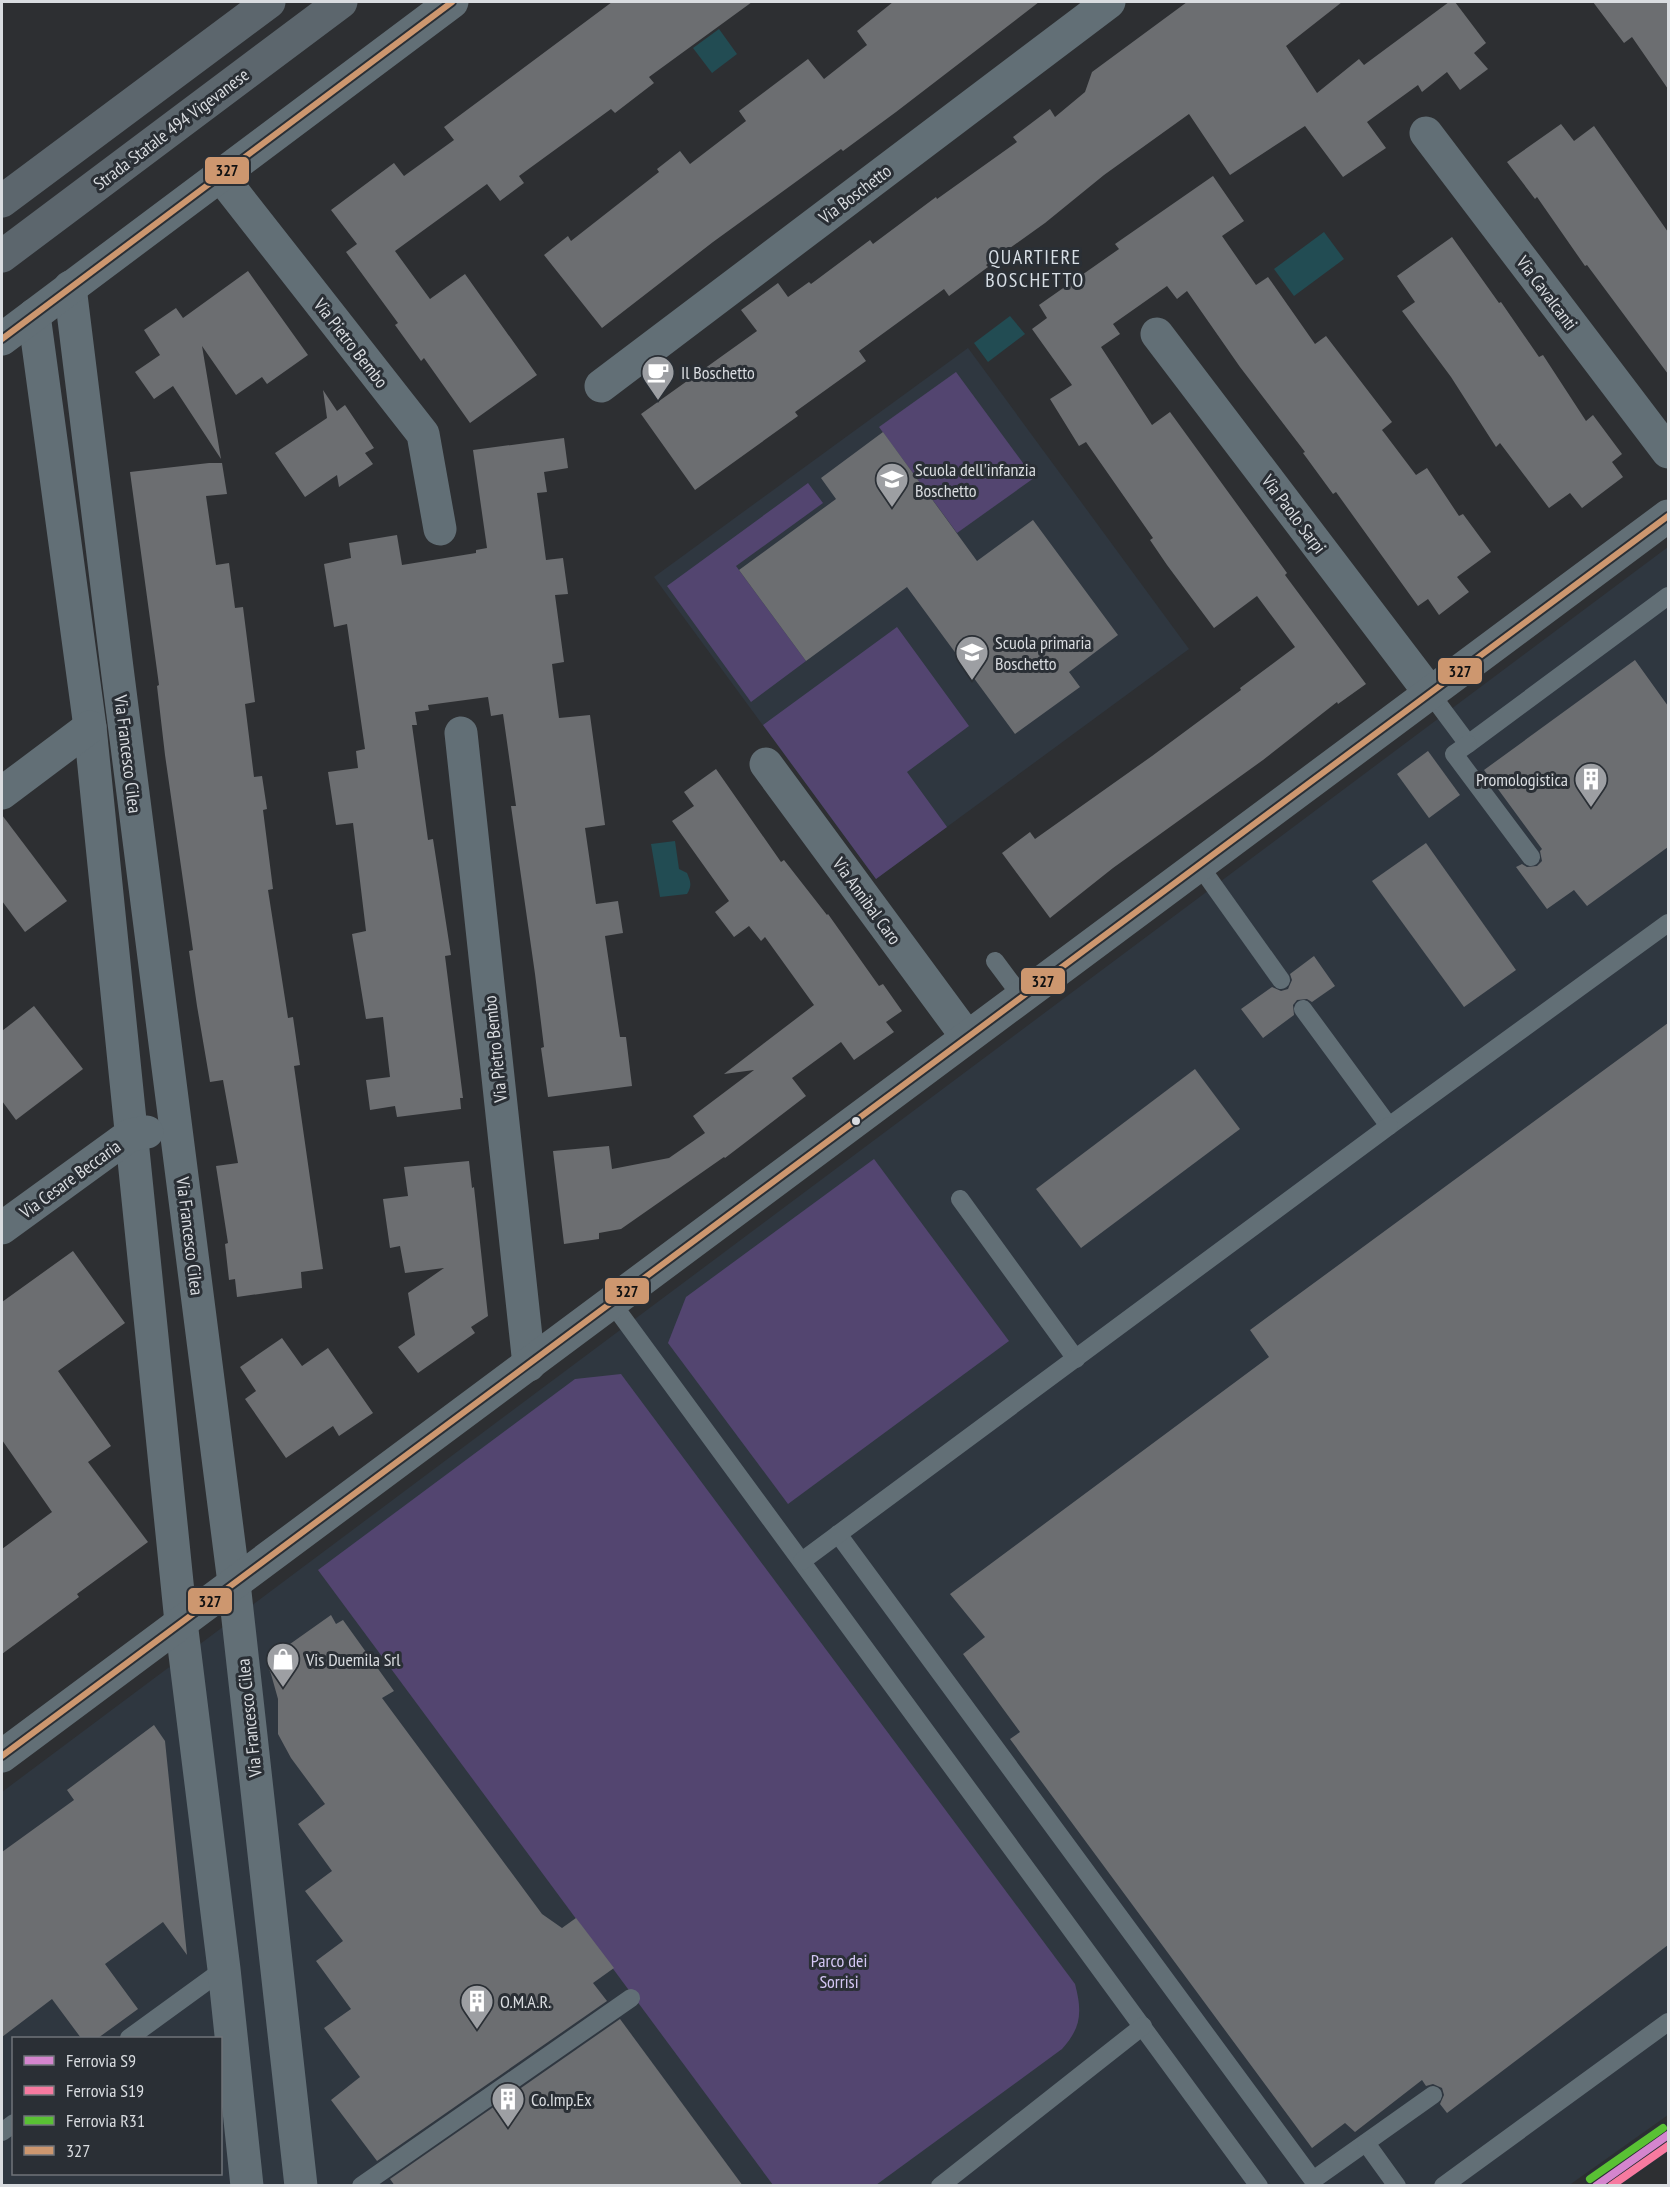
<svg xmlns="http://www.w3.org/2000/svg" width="1670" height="2187" font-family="'PT Sans Narrow',sans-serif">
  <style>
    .built { fill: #2f3740; fill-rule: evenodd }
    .green { fill: #534570 }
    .water { fill: #224c53 }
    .building { fill: #6c6e71 }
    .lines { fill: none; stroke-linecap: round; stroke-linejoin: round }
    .service { stroke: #626f76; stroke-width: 18 }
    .minor { stroke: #626f76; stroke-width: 33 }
    .primary { stroke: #5c666d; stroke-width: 33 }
    .bus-1-casing { stroke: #2a2f35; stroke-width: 10 }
    .bus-1 { stroke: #cd976f; stroke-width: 6 }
    .rail-1-casing { stroke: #2a2f35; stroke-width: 12 }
    .rail-2-casing { stroke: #2a2f35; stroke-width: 12 }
    .rail-3-casing { stroke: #2a2f35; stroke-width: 12 }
    .rail-1 { stroke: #d485ce; stroke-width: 8 }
    .rail-2 { stroke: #f77aa0; stroke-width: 8 }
    .rail-3 { stroke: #59c134; stroke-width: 8 }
    .bus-dot { fill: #d9dce0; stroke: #2a2f35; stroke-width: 2 }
    .labels { text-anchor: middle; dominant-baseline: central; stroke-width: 6; stroke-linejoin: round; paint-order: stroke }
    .street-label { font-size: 18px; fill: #d9dce0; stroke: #2a2f35 }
    .poi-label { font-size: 18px; fill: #d9dce0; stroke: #2a2f35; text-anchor: start }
    .park-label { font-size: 18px; fill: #d4c7f4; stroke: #2a2f35 }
    .neighbourhood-label { font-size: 20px; letter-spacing: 1.5px; fill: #d7dee5; stroke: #2a2f35 }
    .line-badge { stroke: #2a2f35; stroke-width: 2 }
    .pale-badge-label { font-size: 16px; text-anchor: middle; font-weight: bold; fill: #111 }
  </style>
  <rect width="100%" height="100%" fill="#2d2f32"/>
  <g class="built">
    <path d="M968 348 1189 649 876 879 654 577Z"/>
    <path d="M1668 547V2115L1568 2186H2V1792ZM14 2038H220V2174H14Z"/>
  </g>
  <g class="green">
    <path d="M956 372 1034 478 957 533 879 427Z"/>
    <path d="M808 483 823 503 736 566 806 661 751 702 667 586Z"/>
    <path d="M897 627 969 726 907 772 947 827 876 879 763 725Z"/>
    <path d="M874 1159 1009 1341 788 1504 668 1343 686 1297Z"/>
    <path d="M621 1374 1075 1984C1082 2011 1082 2027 1062 2049L876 2185H773L318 1570 575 1379Z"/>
  </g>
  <g class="water">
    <path d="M719 29 737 54 712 73 693 48Z"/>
    <path d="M1324 232 1344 259 1294 296 1274 269Z"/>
    <path d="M1010 316 1025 334 988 362 974 343Z"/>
    <path d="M675 841 679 869 687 873C691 882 692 886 687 894L660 897 651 844Z"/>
  </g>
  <g class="building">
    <path d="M612 2H752L649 77 654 83 615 113 611 109 519 176 524 183 500 201 487 184 395 251 430 299 465 274 537 375 470 423 424 358 421 361 395 325 398 323 346 252 357 244 331 210 394 163 404 176 454 140 444 127Z"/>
    <path d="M893 2H1039L896 112 843 151 841 149 713 242 602 328 544 255 568 236 571 241 659 172 657 169 680 151 690 164 746 121 739 111 808 59 824 79 867 45 857 31Z"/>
    <path d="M1187 2H1342L1286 46 1317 93 1359 59 1364 65 1449 2H1455L1486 43 1474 53 1488 69 1460 90 1447 72 1422 92 1418 85 1367 122 1386 148 1343 177 1305 126 1230 175 1189 114 1104 175 1045 223 986 265 988 267 949 296 944 289 859 351 866 361 795 412 798 416 695 490 641 414 757 331 741 310 778 283 788 297 809 282 811 284 870 240 873 244 936 197 937 199 1017 142 1013 137 1050 109 1055 117 1085 92 1092 72Z"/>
    <path d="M1593 2H1668V89L1632 37 1624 43Z"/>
    <path d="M1561 124 1574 141 1594 126 1668 232V374L1587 265 1585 266 1537 197 1535 199 1507 162Z"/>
    <path d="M1213 176 1244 221 1222 236 1256 285 1268 277 1315 344 1326 336 1392 422 1382 430 1416 475 1427 468 1459 516 1463 514 1491 552 1457 577 1469 592 1439 615 1428 599 1418 606 1336 492 1333 494 1303 453 1305 452 1240 367 1187 291 1177 299 1167 286 1113 324 1120 334 1101 347 1152 425 1170 412 1287 573 1285 575 1366 684 1338 704 1337 702 1263 760 1113 868 1050 918 1002 853 1030 832 1035 839 1152 756 1241 690 1240 688 1295 647 1257 596 1214 628 1167 565 1150 540 1153 538 1086 442 1079 446 1050 399 1072 385 1032 329 1047 318 1039 305 1119 249 1115 244Z"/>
    <path d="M1452 237 1499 303 1501 302 1539 357 1543 355 1586 421 1593 415 1622 454 1612 462 1623 477 1582 508 1570 493 1549 508 1500 443 1496 447 1451 377 1402 311 1415 302 1397 276Z"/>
    <path d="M248 271 308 355 267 384 262 377 236 395 202 346 221 459 173 386 154 399 135 372 160 355 144 330 176 308 183 318Z"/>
    <path d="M323 390 337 411 345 405 374 448 365 453 373 464 339 487 337 475 305 497 275 453 327 418Z"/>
    <path d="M883 432 977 561 1033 520 1118 635 1069 672 1080 687 1015 734 907 587 806 661 739 570 836 499 821 478Z"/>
    <path d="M564 438 568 468 544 472 547 492 537 493 546 560 563 558 568 594 555 595 564 662 552 664 559 718 590 715 605 825 585 828 596 904 618 901 623 933 605 936 620 1037H626L632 1086 548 1097 541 1048 544 1047 535 974 511 806H516L503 714 491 716 488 697 428 705 429 710 415 712 417 725H412L428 840 433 839 451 955 445 956 463 1098H460L461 1109 397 1117 395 1106 370 1110 366 1080 390 1077 383 1017 366 1019 352 934 366 931 353 823 336 825 328 772 358 768 356 751 365 749 347 624 334 627 324 564 351 558 349 543 397 535 402 565 476 553V550L487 548 473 450Z"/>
    <path d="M209 463H222L227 494 206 496 216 565 229 563 235 608 243 607 255 702 245 704 254 777 262 776 267 809 263 810 273 889 268 890 288 1018 293 1017 300 1065 294 1066 323 1269 301 1272 302 1288 237 1297 235 1279 229 1280 225 1244 228 1243 216 1166 238 1163 223 1080 210 1082 197 1006 189 951 193 950 165 755 157 686 159 685 130 472Z"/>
    <path d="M1635 660 1668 706V847L1587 906 1574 890 1547 909 1516 867 1522 864 1527 867 1537 866 1542 861 1540 851 1542 849 1484 770Z"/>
    <path d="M1428 751 1460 795 1429 818 1397 774Z"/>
    <path d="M716 769 781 862 784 860 827 915 828 914 879 986 883 984 902 1011 886 1022 894 1032 854 1060 841 1042 792 1078 806 1096 725 1158 724 1157 621 1229 599 1233V1239L564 1244 553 1151 609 1146 612 1169 669 1158 705 1133 693 1116 754 1070 724 1074 814 1005 765 937 761 941 749 926 734 937 715 912 729 901 672 821 694 806 684 792Z"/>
    <path d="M2 815 67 901 25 932 2 901Z"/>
    <path d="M1426 843 1516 970 1464 1007 1372 881Z"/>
    <path d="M1314 956 1335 986 1312 1002 1307 999 1297 1000 1293 1005 1294 1015 1263 1038 1241 1009 1272 987 1281 991 1288 989 1292 980 1290 974Z"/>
    <path d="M34 1006 83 1069 16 1120 2 1101V1031Z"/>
    <path d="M1668 1023V1945L1447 2113 1440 2104 1444 2095 1442 2088 1433 2084 1426 2086 1422 2080 1355 2132 1345 2123 1312 2148 1010 1739 1020 1732 963 1654 985 1637 950 1594 1269 1357 1250 1330Z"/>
    <path d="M1195 1069 1240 1129 1081 1248 1036 1189Z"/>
    <path d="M469 1161 472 1188 474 1187 488 1316 471 1327 475 1333 418 1373 398 1347 415 1335 408 1293 444 1268 405 1273 400 1246 390 1248 383 1199 408 1196 404 1167Z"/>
    <path d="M73 1251 125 1323 58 1371 111 1446 88 1462 148 1542 77 1594 79 1597 2 1654V1549L52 1512 2 1440V1302Z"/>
    <path d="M282 1338 302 1366 328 1348 373 1413 339 1436 333 1426 286 1458 245 1399 256 1391 240 1367Z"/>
    <path d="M331 1615 336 1624 343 1620 394 1691 382 1698 542 1914 562 1928 576 1918 614 1968 593 1983 607 2001 377 2161 331 2100 360 2077 324 2028 351 2009 316 1961 343 1941 305 1891 332 1871 298 1824 325 1804 291 1758 278 1734V1699L271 1674 266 1661Z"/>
    <path d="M154 1725 165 1741 187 1955 163 1922 105 1964 138 2009 98 2038H81L52 1999 2 2037V1852L74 1800 67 1790Z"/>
    <path d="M620 2019 743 2186H395L390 2179Z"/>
  </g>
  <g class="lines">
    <g class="service">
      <path d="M1430 693 1468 744 1668 596"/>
      <path d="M1468 744 1454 754 1531 857"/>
      <path d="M1199 865 1281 980"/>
      <path d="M995 961 1022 997"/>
      <path d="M1303 1009 1389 1126 1668 923"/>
      <path d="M960 1199 1076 1359"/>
      <path d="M612 1303 1259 2186"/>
      <path d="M838 1534 1313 2180 1433 2095"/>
      <path d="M802 1561 1389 1126"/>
      <path d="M129 2038 224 1969"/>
      <path d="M2 2132 14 2123"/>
      <path d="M1366 2143 1397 2186"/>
      <path d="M361 2186 631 1998"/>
      <path d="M940 2186 1143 2026"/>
      <path d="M1443 2186 1668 2022"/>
    </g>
    <g class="minor">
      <path d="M1426 133 1668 452"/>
      <path d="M220 175 423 434 440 529"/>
      <path d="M70 287 117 668 234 1583 301 2186"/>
      <path d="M34 315 90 727 181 1622 224 1969 247 2186"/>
      <path d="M1157 334 1430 693"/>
      <path d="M2 339 452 2"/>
      <path d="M601 386 1109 2"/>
      <path d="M461 733 529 1365"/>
      <path d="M766 764 967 1037"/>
      <path d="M2 793 90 727"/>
      <path d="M2 1228 130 1135 147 1132"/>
      <path d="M2 1756 1668 516"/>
    </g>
    <g class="primary">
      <path d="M2 201 269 2"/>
      <path d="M2 256 341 2"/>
    </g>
    <defs>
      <g id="bus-1">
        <path d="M2 339 452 2"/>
        <path d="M2 1756 1668 516"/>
      </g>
    </defs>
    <use href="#bus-1" class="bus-1-casing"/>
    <use href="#bus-1" class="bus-1"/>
    <defs>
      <path id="rail-1" d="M1596 2186 1668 2135"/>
      <path id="rail-2" d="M1611 2186 1668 2146"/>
      <path id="rail-3" d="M1590 2179 1663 2128"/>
    </defs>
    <use href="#rail-1" class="rail-1-casing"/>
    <use href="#rail-2" class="rail-2-casing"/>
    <use href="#rail-3" class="rail-3-casing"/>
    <use href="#rail-1" class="rail-1"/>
    <use href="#rail-2" class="rail-2"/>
    <use href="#rail-3" class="rail-3"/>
  </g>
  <defs>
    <symbol id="cafe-pin" viewBox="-11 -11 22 30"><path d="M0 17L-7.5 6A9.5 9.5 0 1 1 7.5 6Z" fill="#9d9fa3" stroke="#2a2f35"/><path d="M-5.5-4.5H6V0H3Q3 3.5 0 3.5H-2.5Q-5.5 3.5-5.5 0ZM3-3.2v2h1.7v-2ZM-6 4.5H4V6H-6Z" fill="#fff"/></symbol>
    <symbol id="school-pin" viewBox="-11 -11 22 30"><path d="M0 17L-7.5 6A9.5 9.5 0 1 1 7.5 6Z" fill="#9d9fa3" stroke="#2a2f35"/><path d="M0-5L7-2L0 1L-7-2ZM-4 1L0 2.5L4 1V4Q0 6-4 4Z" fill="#fff"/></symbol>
    <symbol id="building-pin" viewBox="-11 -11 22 30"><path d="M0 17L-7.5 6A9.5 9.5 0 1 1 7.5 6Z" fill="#9d9fa3" stroke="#2a2f35"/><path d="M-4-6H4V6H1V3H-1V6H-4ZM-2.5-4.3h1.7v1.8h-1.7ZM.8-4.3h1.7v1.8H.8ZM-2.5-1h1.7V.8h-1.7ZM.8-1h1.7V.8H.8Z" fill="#fff"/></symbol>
    <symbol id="shop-pin" viewBox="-11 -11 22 30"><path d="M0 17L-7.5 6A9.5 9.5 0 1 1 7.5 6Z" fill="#9d9fa3" stroke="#2a2f35"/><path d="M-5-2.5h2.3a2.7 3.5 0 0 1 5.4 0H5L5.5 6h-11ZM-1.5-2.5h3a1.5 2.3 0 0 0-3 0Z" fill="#fff"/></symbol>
  </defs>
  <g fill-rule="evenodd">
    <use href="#cafe-pin" x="639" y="353" width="38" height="52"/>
    <use href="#school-pin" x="873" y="460" width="38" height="52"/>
    <use href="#school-pin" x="953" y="633" width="38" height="52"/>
    <use href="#building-pin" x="1572" y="760" width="38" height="52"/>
    <use href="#shop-pin" x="264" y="1640" width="38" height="52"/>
    <use href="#building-pin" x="458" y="1982" width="38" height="52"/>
    <use href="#building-pin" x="489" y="2080" width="38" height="52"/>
  </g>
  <circle class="bus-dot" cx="856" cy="1121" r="5"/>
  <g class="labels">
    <g class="street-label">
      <text transform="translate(171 129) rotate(-37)">Strada Statale 494 Vigevanese</text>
      <text transform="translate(855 194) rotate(-37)">Via Boschetto</text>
      <text transform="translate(1547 293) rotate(53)">Via Cavalcanti</text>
      <text transform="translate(351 343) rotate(52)">Via Pietro Bembo</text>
      <text transform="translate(1294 514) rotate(53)">Via Paolo Sarpi</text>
      <text transform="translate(128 754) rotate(83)">Via Francesco Cilea</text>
      <text transform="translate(867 901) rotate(54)">Via Annibal Caro</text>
      <text transform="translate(495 1049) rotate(-96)">Via Pietro Bembo</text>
      <text transform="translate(70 1179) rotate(-36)">Via Cesare Beccaria</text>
      <text transform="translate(190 1236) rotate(83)">Via Francesco Cilea</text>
      <text transform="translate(249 1718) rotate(-96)">Via Francesco Cilea</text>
    </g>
    <g class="poi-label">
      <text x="681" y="372">Il Boschetto</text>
      <text x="915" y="469">Scuola dell'infanzia<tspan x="915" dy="21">Boschetto</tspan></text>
      <text x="995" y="642">Scuola primaria<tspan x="995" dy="21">Boschetto</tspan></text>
      <text x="1568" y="779" text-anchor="end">Promologistica</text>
      <text x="306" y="1659">Vis Duemila Srl</text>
      <text x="500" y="2001">O.M.A.R.</text>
      <text x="531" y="2099">Co.Imp.Ex</text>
    </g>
    <g class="park-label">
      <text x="839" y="1960">Parco dei<tspan x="839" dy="21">Sorrisi</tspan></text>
    </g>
    <g class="neighbourhood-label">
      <text x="1035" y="257">QUARTIERE<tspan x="1035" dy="23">BOSCHETTO</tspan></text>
    </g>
  </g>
  <g class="line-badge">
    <rect x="204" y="156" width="46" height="29" rx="6" fill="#cd976f"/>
    <rect x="1437" y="657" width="46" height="28" rx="6" fill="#cd976f"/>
    <rect x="1020" y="967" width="46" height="28" rx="6" fill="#cd976f"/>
    <rect x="604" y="1277" width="46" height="28" rx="6" fill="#cd976f"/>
    <rect x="187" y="1587" width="46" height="28" rx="6" fill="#cd976f"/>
  </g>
  <g class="pale-badge-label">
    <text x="227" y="176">327</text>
    <text x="1460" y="677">327</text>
    <text x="1043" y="987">327</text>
    <text x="627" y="1297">327</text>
    <text x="210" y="1607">327</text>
  </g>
  <rect width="1670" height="2187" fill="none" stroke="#d9dce0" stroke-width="6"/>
  <rect x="12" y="2037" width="210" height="138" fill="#2a2f35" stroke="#707479" stroke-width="1.5"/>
  <rect x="24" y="2056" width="30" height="9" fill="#d485ce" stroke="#707479" stroke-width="1.5"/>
  <text x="66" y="2067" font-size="18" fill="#d9dce0">Ferrovia S9</text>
  <rect x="24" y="2086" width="30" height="9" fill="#f77aa0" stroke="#707479" stroke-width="1.5"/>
  <text x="66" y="2097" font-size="18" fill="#d9dce0">Ferrovia S19</text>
  <rect x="24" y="2116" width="30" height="9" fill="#59c134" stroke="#707479" stroke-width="1.5"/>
  <text x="66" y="2127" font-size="18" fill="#d9dce0">Ferrovia R31</text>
  <rect x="24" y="2146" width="30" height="9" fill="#cd976f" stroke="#707479" stroke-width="1.5"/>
  <text x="66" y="2157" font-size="18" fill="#d9dce0">327</text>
</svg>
